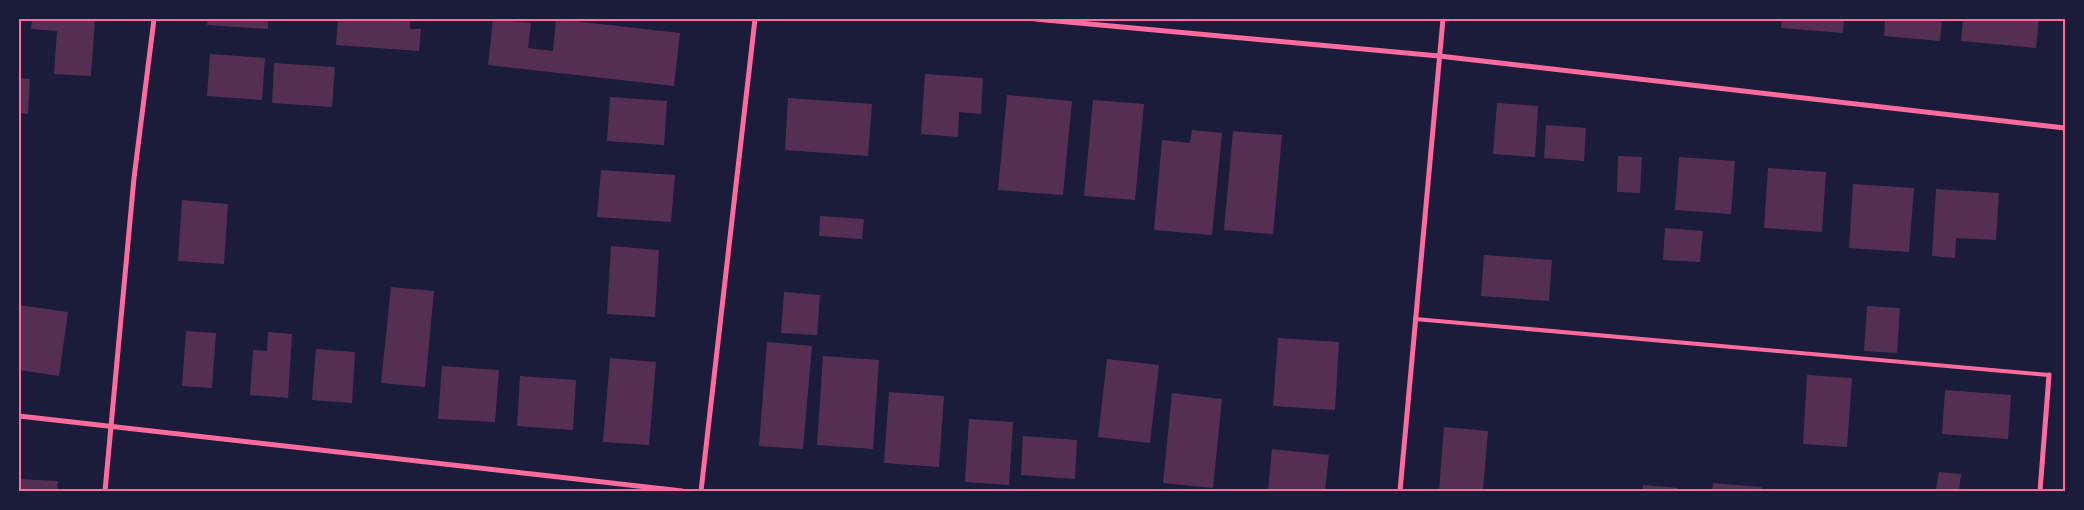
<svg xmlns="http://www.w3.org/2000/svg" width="2084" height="510" font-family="Inter,sans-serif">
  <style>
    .building { fill: #542f53 }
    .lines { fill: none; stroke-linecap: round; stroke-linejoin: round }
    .service { stroke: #ff6b9d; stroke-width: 4 }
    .minor { stroke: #ff6b9d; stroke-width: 5 }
    .neatline { fill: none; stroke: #ff6b9d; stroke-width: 2 }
  </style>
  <rect width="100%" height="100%" fill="#1b1b3a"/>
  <g class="building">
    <path d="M32 19H95L91 76 54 74 57 31 31 29Z"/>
    <path d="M208 19H268V29L207 25Z"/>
    <path d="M338 19H410V29H421L419 51 336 45Z"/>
    <path d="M493 19 531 23 528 48 553 51 556 19 680 33 674 86 488 65Z"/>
    <path d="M1729 19H1744L1743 21 1729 20Z"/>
    <path d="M1782 19H1844L1843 33 1781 28Z"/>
    <path d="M1885 19H1942L1940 41 1884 36Z"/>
    <path d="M1963 19H2039L2036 48 1961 41Z"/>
    <path d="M210 54 265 58 262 100 207 96Z"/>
    <path d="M274 63 335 67 332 107 272 103Z"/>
    <path d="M925 74 983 78 981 114 959 112 958 137 921 134Z"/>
    <path d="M19 78 30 79 28 114 19 113Z"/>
    <path d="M1007 95 1072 101 1063 195 998 190Z"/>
    <path d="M610 97 667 101 664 145 607 141Z"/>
    <path d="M788 98 872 104 868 156 785 150Z"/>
    <path d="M1093 100 1144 104 1135 200 1084 196Z"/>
    <path d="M1497 103 1538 106 1535 157 1493 154Z"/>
    <path d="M1546 125 1586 128 1584 161 1544 158Z"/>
    <path d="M1192 130 1222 133 1212 235 1154 230 1162 140 1190 143Z"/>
    <path d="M1233 131 1282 135 1273 234 1224 230Z"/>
    <path d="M1618 156 1642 157 1640 193 1617 192Z"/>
    <path d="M1679 157 1735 161 1731 214 1675 210Z"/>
    <path d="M1768 168 1826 172 1822 232 1764 228Z"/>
    <path d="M601 170 675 175 671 222 597 217Z"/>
    <path d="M1853 184 1914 188 1909 252 1849 248Z"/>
    <path d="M1936 189 1999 193 1996 240 1956 238 1955 258 1932 256Z"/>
    <path d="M182 200 228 204 224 264 178 261Z"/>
    <path d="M820 216 864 219 862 239 819 236Z"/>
    <path d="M1665 228 1703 231 1700 262 1663 260Z"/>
    <path d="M611 246 659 250 655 317 607 314Z"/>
    <path d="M1484 255 1552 260 1549 301 1481 296Z"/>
    <path d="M391 287 434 291 425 387 381 383Z"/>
    <path d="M784 292 820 295 817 335 781 333Z"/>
    <path d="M19 305 68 312 59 376 19 370Z"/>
    <path d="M1867 306 1900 308 1897 353 1864 351Z"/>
    <path d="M186 331 216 333 212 388 182 386Z"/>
    <path d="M268 332 292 334 288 398 250 395 253 350 267 351Z"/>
    <path d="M1278 338 1339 342 1335 410 1273 406Z"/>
    <path d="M767 342 812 346 803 449 759 446Z"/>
    <path d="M316 349 355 352 352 403 312 400Z"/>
    <path d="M823 356 879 360 873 449 817 445Z"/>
    <path d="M610 358 656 362 649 445 603 442Z"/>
    <path d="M1107 359 1159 365 1150 443 1098 437Z"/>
    <path d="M442 366 499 370 495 422 438 419Z"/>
    <path d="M1807 375 1852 378 1847 447 1803 444Z"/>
    <path d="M520 376 576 380 573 430 517 426Z"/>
    <path d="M1945 390 2011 395 2008 439 1942 434Z"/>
    <path d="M889 392 944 396 939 467 884 463Z"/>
    <path d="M1172 393 1222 399 1213 488 1163 483Z"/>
    <path d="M969 419 1013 422 1009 485 965 482Z"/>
    <path d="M1444 427 1488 431 1483 491H1439Z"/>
    <path d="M1023 436 1077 440 1075 479 1021 475Z"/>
    <path d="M1272 449 1329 455 1325 491H1268Z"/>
    <path d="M1939 472 1961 474 1959 491 1936 489Z"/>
    <path d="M19 479 58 481 57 491H19Z"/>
    <path d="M1713 483 1761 487V491H1712Z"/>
    <path d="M1643 485 1678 488 1677 491H1643Z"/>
  </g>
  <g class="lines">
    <path class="service" d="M1415 319 2049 375"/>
    <g class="minor">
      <path d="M1035 19 1439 56 2065 128"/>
      <path d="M19 416 682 491"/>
      <path d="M105 491 134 178 154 19"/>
      <path d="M701 491 755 19"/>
      <path d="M1400 491 1443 19"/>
      <path d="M2040 491 2049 375"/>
    </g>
  </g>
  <rect width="2084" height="510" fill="none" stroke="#1b1b3a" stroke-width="40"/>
  <rect x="20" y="20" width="2044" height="470" class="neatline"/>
</svg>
